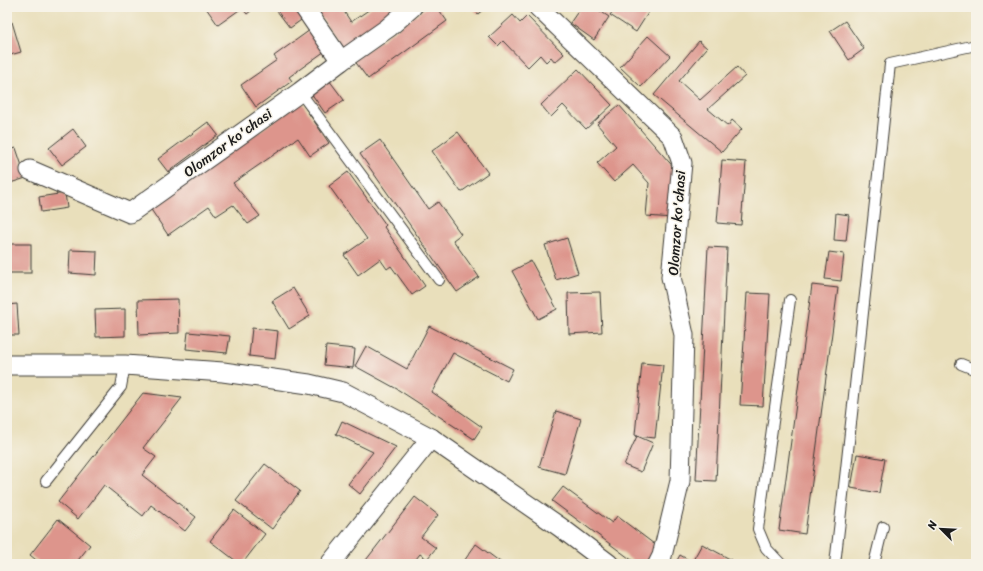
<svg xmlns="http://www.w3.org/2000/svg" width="983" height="571" font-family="Sriracha,sans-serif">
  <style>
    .building { fill: #dd958c }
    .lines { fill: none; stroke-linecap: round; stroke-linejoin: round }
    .lane-casing { stroke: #3b3934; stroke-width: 12 }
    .street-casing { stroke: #3b3934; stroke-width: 21 }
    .lane { stroke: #fff; stroke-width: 10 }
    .street { stroke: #fff; stroke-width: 19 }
    .labels { text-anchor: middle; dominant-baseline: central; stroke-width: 3; stroke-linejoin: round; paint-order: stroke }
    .street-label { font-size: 14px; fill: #1c1c1c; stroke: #f7f3e8 }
  </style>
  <rect width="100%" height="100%" fill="#f7f3e8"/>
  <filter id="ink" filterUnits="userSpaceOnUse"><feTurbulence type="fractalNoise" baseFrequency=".025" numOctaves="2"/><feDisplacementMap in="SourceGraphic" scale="8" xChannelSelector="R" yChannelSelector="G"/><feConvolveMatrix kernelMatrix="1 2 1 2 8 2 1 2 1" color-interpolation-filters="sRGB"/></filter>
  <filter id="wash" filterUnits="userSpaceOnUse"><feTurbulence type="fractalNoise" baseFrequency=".012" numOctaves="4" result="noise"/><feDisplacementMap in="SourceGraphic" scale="16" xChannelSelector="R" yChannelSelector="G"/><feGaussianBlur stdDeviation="0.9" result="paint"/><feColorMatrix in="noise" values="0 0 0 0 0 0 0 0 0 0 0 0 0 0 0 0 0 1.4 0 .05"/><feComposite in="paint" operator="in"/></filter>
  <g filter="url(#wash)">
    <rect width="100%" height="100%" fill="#e9dfbb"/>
    <g id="blocks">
      <g class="building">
        <path d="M207 7H256L247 14 242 8 218 25 206 8Z"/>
        <path d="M274 7H296L304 18 290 28Z"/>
        <path d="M314 7H341L351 22 373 7H405L344 50Z"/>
        <path d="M427 7H437L447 21 368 79 354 60Z"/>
        <path d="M472 7H486L478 14Z"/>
        <path d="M581 7H594L609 17 594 40 570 23Z"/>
        <path d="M616 7H646L650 10 636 32 610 15Z"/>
        <path d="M513 15 520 23 527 16 564 54 555 62 551 57 546 62 540 55 528 67 503 41 498 46 489 37Z"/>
        <path d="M845 21 864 49 849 60 830 31Z"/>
        <path d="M12 22 21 52 7 56V23Z"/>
        <path d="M310 30 325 51 289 77 292 81 256 107 241 85 277 60 274 56Z"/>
        <path d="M648 36 670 56 641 87 620 67Z"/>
        <path d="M699 41 707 48 679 81 700 100 737 67 745 76 708 109 728 126 732 120 742 129 722 152 654 95Z"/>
        <path d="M578 69 612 105 586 129 563 105 551 117 541 105Z"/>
        <path d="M329 80 344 100 325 113 311 93Z"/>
        <path d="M301 102 329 143 310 156 298 138 233 183 260 216 248 224 233 205 216 216 209 206 168 235 150 208Z"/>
        <path d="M619 105 676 170 673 218 646 216 649 183 633 165 614 182 597 163 616 146 597 124Z"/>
        <path d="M208 122 218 135 168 172 158 159Z"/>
        <path d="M73 129 86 147 62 165 49 148Z"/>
        <path d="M458 132 488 173 461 192 432 151Z"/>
        <path d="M380 140 428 209 438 202 461 234 453 240 479 277 457 292 360 154Z"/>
        <path d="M16 148 26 178 7 184V151Z"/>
        <path d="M722 160 746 162 741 225 717 223Z"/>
        <path d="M348 172 386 225 384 227 425 286 412 295 391 266 387 269 380 259 358 275 344 255 367 239 329 186Z"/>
        <path d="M65 193 67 208 41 212 39 197Z"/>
        <path d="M836 213 849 215 846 241 834 240Z"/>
        <path d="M567 238 578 273 556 280 545 245Z"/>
        <rect x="7" y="244" width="24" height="29"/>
        <path d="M708 247 727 248 716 481 696 480Z"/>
        <path d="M70 250 97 251 96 275 69 273Z"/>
        <path d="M829 252 844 254 841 281 825 279Z"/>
        <path d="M531 261 557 309 538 319 512 271Z"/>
        <path d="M812 285 838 288 805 534 779 530Z"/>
        <path d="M293 288 310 316 289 329 272 301Z"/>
        <path d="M600 292 602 332 569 334 568 293Z"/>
        <path d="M747 293 770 294 763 406 740 405Z"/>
        <path d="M178 299 179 333 139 335 138 300Z"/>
        <path d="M17 304 19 335H7V305Z"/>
        <path d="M125 309V336L96 337 95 310Z"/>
        <path d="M429 326 513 369 507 381 453 353 432 392 482 427 474 439 397 389 355 366 366 346 407 369Z"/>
        <path d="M252 328 278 331 275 359 249 356Z"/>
        <path d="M188 332 230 336 227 353 186 349Z"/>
        <path d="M326 346 355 349 353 368 324 365Z"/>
        <path d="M642 363 663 365 655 438 637 436 653 443 641 472 624 465 637 436 635 435Z"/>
        <path d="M143 393 182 398 143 448 156 457 142 475 196 517 185 531 151 505 143 516 104 485 78 519 58 502Z"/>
        <path d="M556 411 581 419 565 474 539 467Z"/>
        <path d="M342 421 396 447 360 494 348 484 373 452 336 434Z"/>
        <path d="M857 454 885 459 879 493 851 488Z"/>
        <path d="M265 464 300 491 272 529 236 501Z"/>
        <path d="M563 487 612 523 617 516 658 547 646 564H637L552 501Z"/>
        <path d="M415 497 438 515 421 537 436 548 427 559 420 554 412 564H363Z"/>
        <path d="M234 510 265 534 242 564H240L210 541Z"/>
        <path d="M58 519 90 545 75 564H41L30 555Z"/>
        <path d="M476 544 503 564H462Z"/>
        <path d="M702 544 739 564H675L680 555 692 562Z"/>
      </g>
    </g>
  </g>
  <g filter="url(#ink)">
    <use href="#blocks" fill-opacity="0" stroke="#3b3934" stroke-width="1"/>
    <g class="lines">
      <defs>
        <g id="lane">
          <path d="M300 92 439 280"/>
          <path d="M961 364 976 370"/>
          <path d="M46 481 121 387 125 365"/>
          <path d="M781 564 766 548 758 529 790 300"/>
          <path d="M835 564 846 469 890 64 976 45"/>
          <path d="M874 564 883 527"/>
        </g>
        <g id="street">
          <path d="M304 7 341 61"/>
          <path d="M538 7 673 137 682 163 671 277 684 335 680 481 662 556 658 564"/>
          <path d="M30 170 130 213 300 92 341 61 388 28 412 7"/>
          <path d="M7 365H125L223 372 309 384 343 392 431 438 560 527 609 564"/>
          <path d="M330 564 431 438"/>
        </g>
      </defs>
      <use href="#lane" class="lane-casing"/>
      <use href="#street" class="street-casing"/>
      <use href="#lane" class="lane"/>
      <use href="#street" class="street"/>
    </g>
  </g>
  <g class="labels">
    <g class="street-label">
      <text transform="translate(228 143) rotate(-36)">Olomzor ko'chasi</text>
      <text transform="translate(677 223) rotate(-86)">Olomzor ko'chasi</text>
    </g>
  </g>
  <rect width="983" height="571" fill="none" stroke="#f7f3e8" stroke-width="24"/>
  <g transform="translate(941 529) rotate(294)" stroke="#f7f3e8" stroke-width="3" paint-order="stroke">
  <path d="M0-3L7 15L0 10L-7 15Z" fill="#1c1c1c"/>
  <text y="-6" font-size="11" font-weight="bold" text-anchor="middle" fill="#1c1c1c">N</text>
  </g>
</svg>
